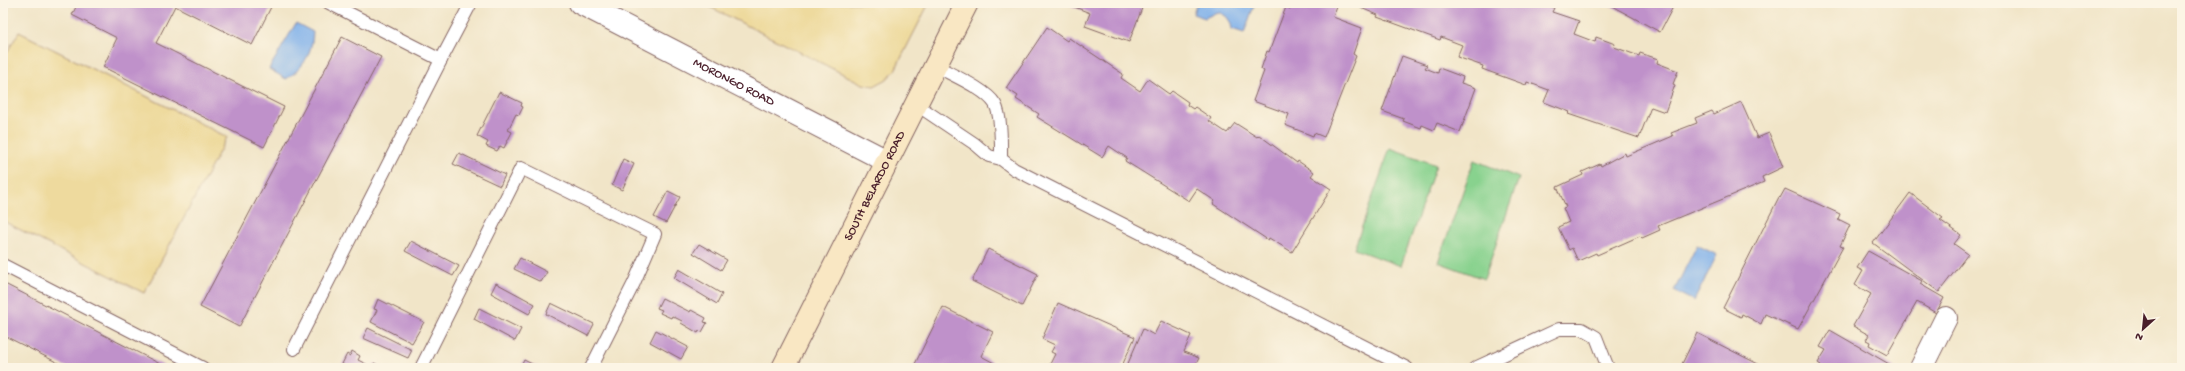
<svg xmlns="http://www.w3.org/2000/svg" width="2185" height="371" font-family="'Gochi Hand',sans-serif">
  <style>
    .green { fill: #88d28e; stroke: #69785c }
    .sand { fill: #eeda9e; stroke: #9c7c64 }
    .water { fill: #7fb0ea; stroke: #64688a }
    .building { fill: #bf91ca }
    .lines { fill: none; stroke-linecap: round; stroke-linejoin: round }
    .lane-casing { stroke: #846462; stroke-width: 14 }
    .street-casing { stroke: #846462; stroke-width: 24 }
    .secondary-casing { stroke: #846462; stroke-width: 24 }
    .lane { stroke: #fff; stroke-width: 12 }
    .street { stroke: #fff; stroke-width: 22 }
    .secondary { stroke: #f9e7c3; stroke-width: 22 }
    .labels { text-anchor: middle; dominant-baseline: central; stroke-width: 3; stroke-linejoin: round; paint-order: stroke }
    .street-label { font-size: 13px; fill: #4a1f2b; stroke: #fcf5e5 }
  </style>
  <rect width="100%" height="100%" fill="#fcf5e5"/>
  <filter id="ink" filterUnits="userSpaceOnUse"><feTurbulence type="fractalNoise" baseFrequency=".025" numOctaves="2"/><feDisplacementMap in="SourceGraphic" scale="8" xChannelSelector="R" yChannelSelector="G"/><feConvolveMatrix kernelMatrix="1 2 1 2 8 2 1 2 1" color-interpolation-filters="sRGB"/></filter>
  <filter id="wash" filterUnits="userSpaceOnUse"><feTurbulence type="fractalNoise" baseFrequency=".012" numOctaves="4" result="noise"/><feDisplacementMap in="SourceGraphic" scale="16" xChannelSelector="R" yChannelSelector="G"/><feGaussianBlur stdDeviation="0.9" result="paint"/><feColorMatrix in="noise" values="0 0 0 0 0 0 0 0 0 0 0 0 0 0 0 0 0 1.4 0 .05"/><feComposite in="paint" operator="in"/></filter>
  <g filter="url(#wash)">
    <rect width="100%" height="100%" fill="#f1e5c8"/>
    <g class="green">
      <path d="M1390 148 1436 165 1401 266 1354 249Z"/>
      <path d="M1474 160 1519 178 1484 279 1438 262Z"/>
    </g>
    <g class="sand">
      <path d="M702 3H929L895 70 887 79 874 86 863 84Z"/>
      <path d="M19 32 227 137 144 293 3 221V59Z"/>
    </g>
    <g class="water">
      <path d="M1197 3H1255L1244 33 1232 29C1230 19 1227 15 1217 12L1205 18 1193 14Z"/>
      <path d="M296 23 313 32C312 53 304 68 286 79L269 69Z"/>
      <path d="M1697 245 1717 255 1694 301 1674 291Z"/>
    </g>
    <g id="blocks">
      <g class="building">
        <path d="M78 3H273L252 45 175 6 156 43 284 107 264 147 103 67 117 38 72 15Z"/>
        <path d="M1064 3H1144L1129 42 1085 26 1090 13Z"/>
        <path d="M1292 3H1338L1333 17 1362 28 1353 54 1356 56 1324 137 1314 133 1313 136 1285 125 1289 114 1253 101 1264 71 1261 69 1267 51 1269 52 1286 7 1290 9Z"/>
        <path d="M1357 3H1541L1554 8 1552 12 1579 21 1574 34 1595 42 1596 37 1615 44 1614 47 1639 56 1640 53 1658 59 1657 63 1678 71 1673 84 1675 85 1665 112 1651 107 1639 138 1568 114 1570 112 1544 102 1549 90 1527 82 1526 85 1482 69 1483 66 1457 57 1462 45 1441 37 1440 40 1377 17 1378 15 1356 6Z"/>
        <path d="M1606 3H1675L1660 32Z"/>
        <path d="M1047 27 1067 41 1069 38 1123 74 1121 78 1140 91 1148 79 1169 94 1172 91 1188 102 1187 105 1193 109 1195 107 1211 118 1209 121 1227 133 1235 123 1257 137 1259 135 1297 163 1298 161 1314 172 1311 176 1331 189 1292 252 1269 238 1268 240 1213 204 1215 201 1197 189 1189 201 1125 161 1127 158 1109 146 1102 157 1037 117 1039 114 1016 99 1018 96 1006 88Z"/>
        <path d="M342 37 381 57 239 327 200 307Z"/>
        <path d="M1402 56 1427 65 1425 68 1438 73 1439 68 1463 77 1461 83 1476 88 1460 132 1437 123 1434 130 1422 125 1421 128 1403 121 1404 119 1382 111Z"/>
        <path d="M499 92 522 103 521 106 523 107 519 115 516 114 508 130 512 132 504 148 500 146 497 151 486 146 488 142 477 136Z"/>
        <path d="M1741 102 1757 138 1769 133 1783 167 1762 177 1764 182 1658 226 1660 230 1642 238 1640 236 1597 255 1596 253 1578 261 1572 248 1569 250 1558 227 1569 222 1563 208 1566 207 1557 187 1583 175 1582 172 1600 164 1601 166 1625 153 1626 156 1673 136 1671 133 1697 123 1695 118 1712 111 1714 114Z"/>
        <path d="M459 153 505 175 500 186 453 164Z"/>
        <path d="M623 159 634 164 622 190 612 185Z"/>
        <path d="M1785 189 1840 214 1838 219 1850 225 1840 246 1843 247 1798 329 1765 314 1761 324 1742 314 1741 317 1723 308 1779 197 1780 198Z"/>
        <path d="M668 191 680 197 666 223 654 217Z"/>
        <path d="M1910 193 1943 218 1940 220 1961 235 1954 244 1968 254 1939 292 1873 243Z"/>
        <path d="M411 241 459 266 453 276 405 251Z"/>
        <path d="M699 244 727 260 721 270 693 253Z"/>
        <path d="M988 249 1038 274 1022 306 972 281Z"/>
        <path d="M1868 251 1922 281 1920 284 1944 298 1936 313 1917 302 1887 355 1869 345 1870 342 1866 340 1869 335 1853 326 1871 294 1855 285 1863 271 1857 268Z"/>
        <path d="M520 258 547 272 541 282 514 269Z"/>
        <path d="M679 269 722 294 717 304 674 278Z"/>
        <path d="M3 283 168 368H68L3 335Z"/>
        <path d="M496 283 535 304 529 314 491 293Z"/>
        <path d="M662 298 690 312 691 310 706 318 704 322 707 323 702 332 699 331 698 333 681 323 682 321 672 316 671 318 660 313 662 310 657 308Z"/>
        <path d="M378 299 424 322 412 343 371 322 377 310 374 309Z"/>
        <path d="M551 303 594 324 588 336 546 314Z"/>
        <path d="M1058 303 1135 337 1121 368H1048L1055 354 1051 352 1055 345 1042 339Z"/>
        <path d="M943 307 993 332 981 356 996 364 994 368H913Z"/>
        <path d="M479 308 521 329 515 341 474 319Z"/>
        <path d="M1161 321 1191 335 1184 352 1199 358 1194 368H1126L1143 329 1154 335Z"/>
        <path d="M368 328 412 350 408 358 363 338Z"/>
        <path d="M656 330 688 347 681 359 650 342Z"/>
        <path d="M1830 330 1896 368H1819L1821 365 1818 363 1826 350 1820 347Z"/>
        <path d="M1697 333 1766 368H1680Z"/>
        <path d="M352 351 360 356 358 360 372 367 374 363 385 368H348L342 364 347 354 350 356Z"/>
        <path d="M524 360 540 368H520Z"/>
      </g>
    </g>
  </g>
  <g filter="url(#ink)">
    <use href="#blocks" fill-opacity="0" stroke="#846462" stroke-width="1"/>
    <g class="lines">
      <defs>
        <g id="lane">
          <path d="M329 3 441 60 471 3"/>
          <path d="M917 105 975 144 989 156 1001 159C1001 145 1002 117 995 104 986 89 952 75 936 66"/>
          <path d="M1001 159 1014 169 1407 368"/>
          <path d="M3 265 203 368"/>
          <path d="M294 349 441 60"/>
          <path d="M421 368 521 168 655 234 634 283 591 368"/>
          <path d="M1475 368 1559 329H1582L1596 337 1608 368"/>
        </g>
        <g id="street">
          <path id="s1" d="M580 3 887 161"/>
          <path d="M1921 368 1946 318"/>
        </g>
        <g id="secondary">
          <path id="s2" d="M783 368 967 3"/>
        </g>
      </defs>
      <use href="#lane" class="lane-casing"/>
      <use href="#street" class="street-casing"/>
      <use href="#secondary" class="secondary-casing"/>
      <use href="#lane" class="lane"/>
      <use href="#street" class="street"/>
      <use href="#secondary" class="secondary"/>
    </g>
  </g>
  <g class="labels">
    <g class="street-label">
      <text stroke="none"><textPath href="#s1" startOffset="173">MORONGO ROAD</textPath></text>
      <text stroke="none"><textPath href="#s2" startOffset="204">SOUTH BELARDO ROAD</textPath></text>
    </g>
  </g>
  <rect width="2185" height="371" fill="none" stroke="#fcf5e5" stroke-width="16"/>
  <g transform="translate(2143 329) rotate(207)" stroke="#fcf5e5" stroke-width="3" paint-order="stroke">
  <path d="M0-3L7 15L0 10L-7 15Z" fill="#4a1f2b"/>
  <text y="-6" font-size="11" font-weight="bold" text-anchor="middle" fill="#4a1f2b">N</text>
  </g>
</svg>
